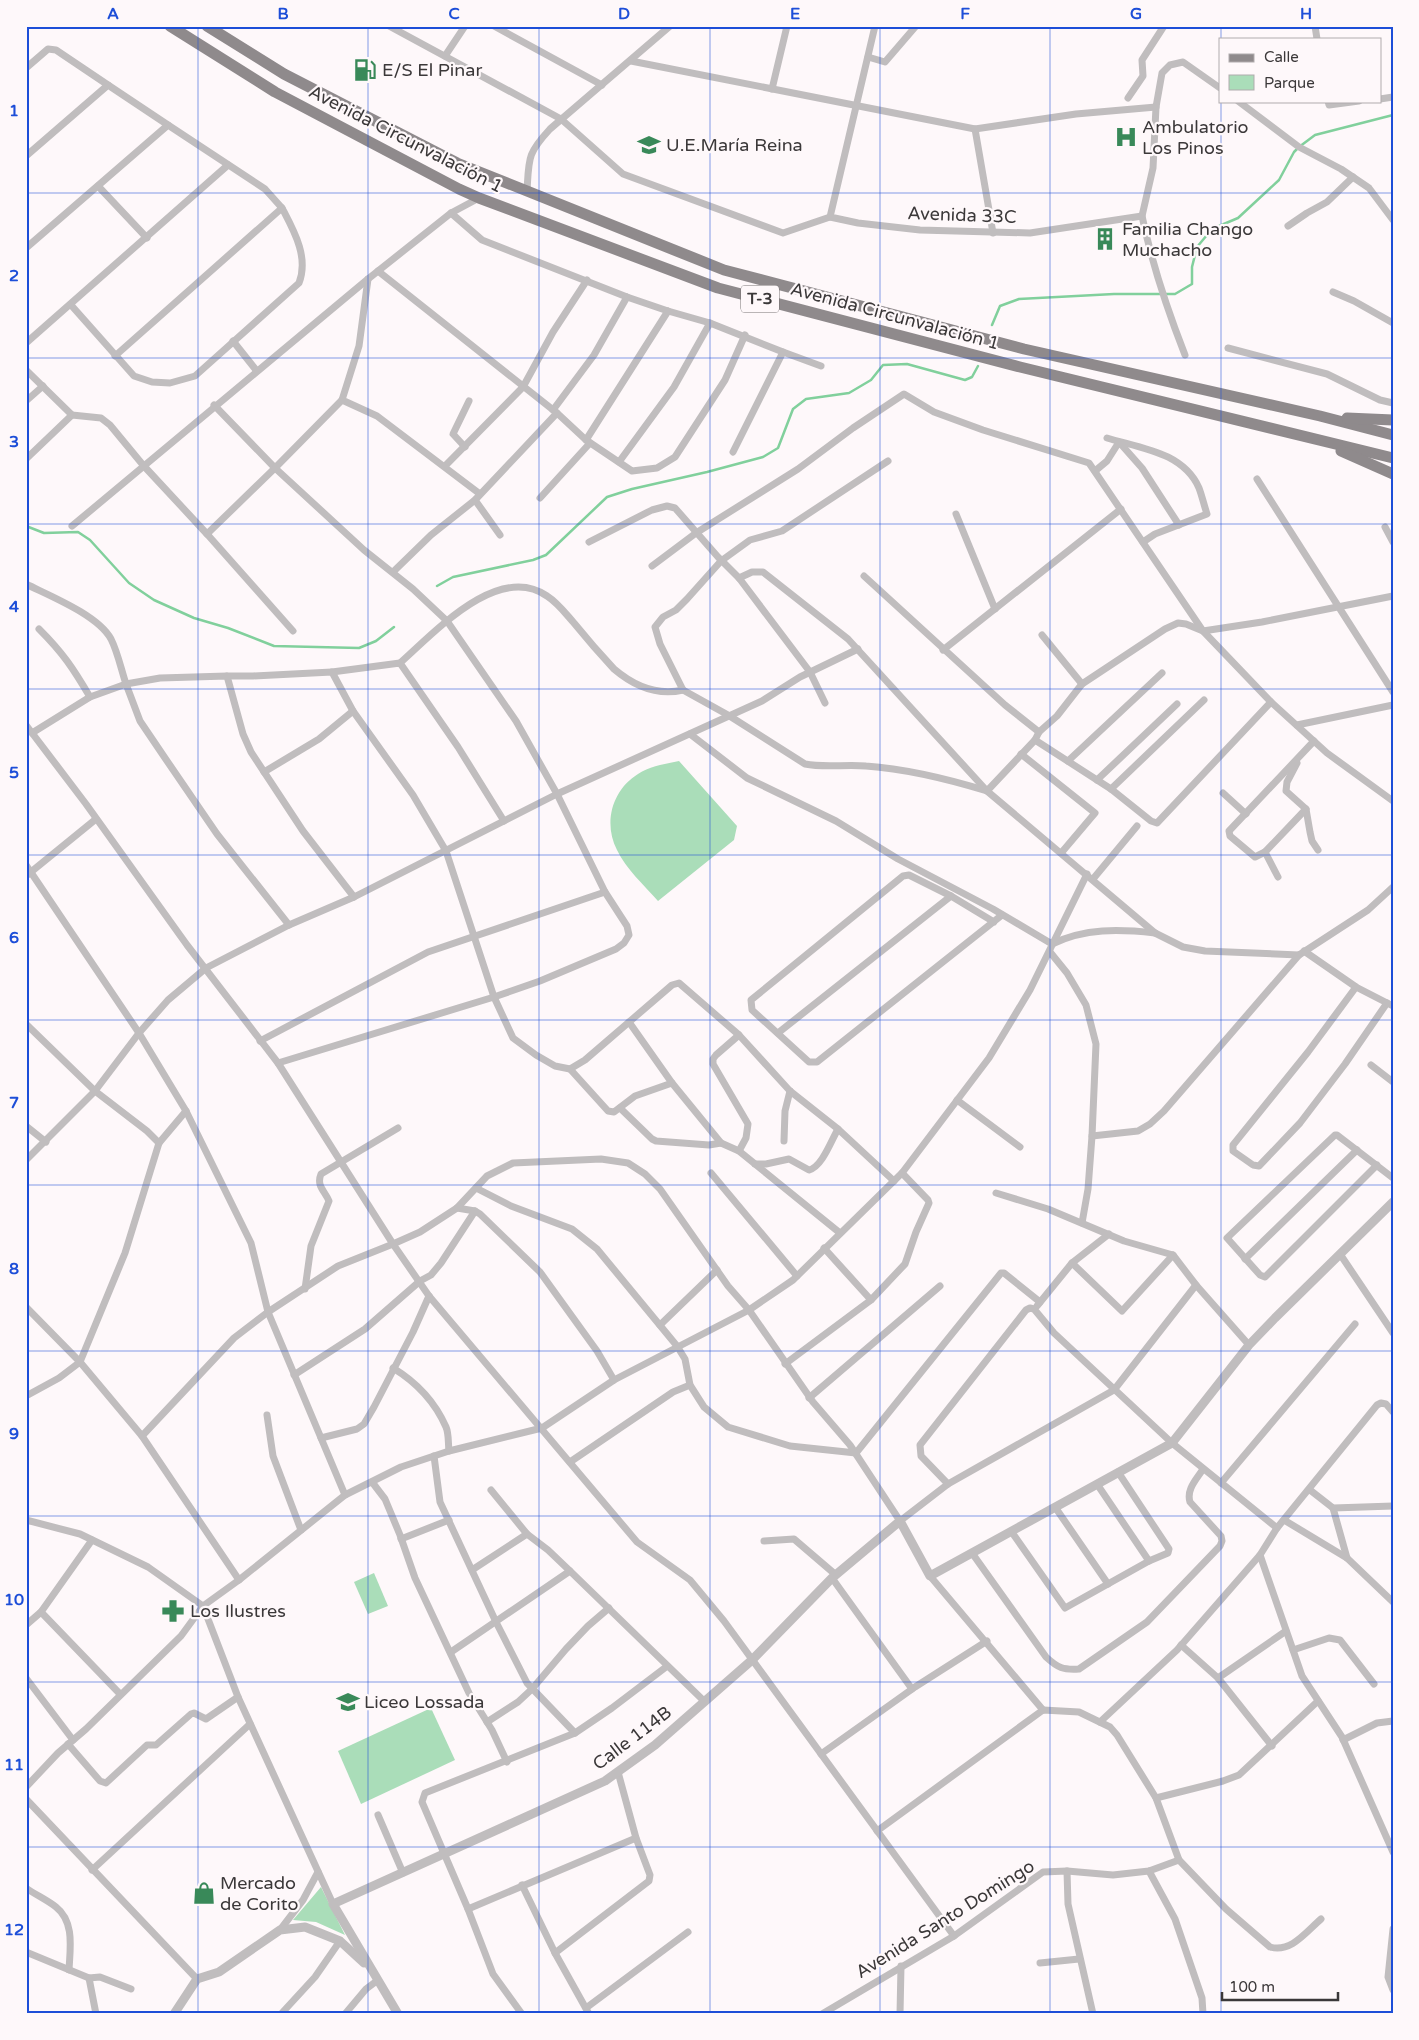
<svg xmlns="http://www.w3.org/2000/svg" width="1419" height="2040" font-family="'Varela Round',sans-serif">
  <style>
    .green { fill: #aaddb9 }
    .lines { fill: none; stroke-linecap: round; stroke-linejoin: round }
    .stream { stroke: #81d09c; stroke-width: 2.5 }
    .minor { stroke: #c0bdbe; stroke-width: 7 }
    .tertiary { stroke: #c0bdbe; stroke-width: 9 }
    .primary { stroke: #8f8a8c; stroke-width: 11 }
    .grid { fill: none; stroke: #1d4ed8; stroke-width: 1; stroke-opacity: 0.55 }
    .labels { text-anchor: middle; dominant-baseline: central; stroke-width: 4.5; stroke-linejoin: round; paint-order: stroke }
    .shield { fill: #fef8fa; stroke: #767273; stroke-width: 1 }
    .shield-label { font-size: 16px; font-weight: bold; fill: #3b3839 }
    .poi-label { font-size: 18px; fill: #3b3839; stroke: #fef8fa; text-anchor: start }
    .street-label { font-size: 18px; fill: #3b3839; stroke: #fef8fa }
    .neatline { fill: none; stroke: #1d4ed8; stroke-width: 2 }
    .grid-label { font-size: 16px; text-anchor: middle; font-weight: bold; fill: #1d4ed8 }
  </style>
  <rect width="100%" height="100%" fill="#fef8fa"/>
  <g class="green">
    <path d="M679 761 737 826 734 840 658 901C644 885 626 869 617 850 603 823 612 790 638 774 650 766 665 764 679 761Z"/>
    <path d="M374 1573 388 1606 368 1614 354 1582Z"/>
    <path d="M431 1708 455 1760 361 1804 338 1751Z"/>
    <path d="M321 1887 345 1935 316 1922 293 1920Z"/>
  </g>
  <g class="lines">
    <g class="stream">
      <path d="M992 325 1000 306 1019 299 1114 294H1175L1192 284V267L1197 247 1212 229 1238 218 1279 180 1294 152 1299 147 1315 135 1393 115"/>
      <path d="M26 526 44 533 78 532 90 540 129 583 154 600 194 618 228 628 274 646 359 648 376 641 394 627"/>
      <path d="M437 586 453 577 533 560 546 555 607 497 632 489 707 472 763 457 778 448 793 409 806 399 849 393 871 380 883 365 907 364 965 380 972 377 978 366"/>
    </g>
    <g class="minor">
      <path d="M389 26 561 119 623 174 783 233 830 217"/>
      <path d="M494 26 602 85"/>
      <path d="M875 26 830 217 858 223 920 230 1030 233 1142 216C1152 264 1167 309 1185 355"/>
      <path d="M1315 26 1317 39"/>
      <path d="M445 56 465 26"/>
      <path d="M868 57 885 62 916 26"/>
      <path d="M631 61 975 129 1076 114 1156 107"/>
      <path d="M26 68 48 49 56 50 108 85"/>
      <path d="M772 89 787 26"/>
      <path d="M1128 98 1143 76 1142 60 1164 26"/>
      <path d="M1380 99 1393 97"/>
      <path d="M1238 101 1299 147 1341 169 1369 188 1393 220"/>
      <path d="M1328 101 1329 105 1359 101"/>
      <path d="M975 129 993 233"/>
      <path d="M26 156 108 85 168 125"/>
      <path d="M98 186 147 238"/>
      <path d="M527 191C529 158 527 154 550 129L670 26"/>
      <path d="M451 213 482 240 627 297 668 311 710 323 783 352 733 452"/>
      <path d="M1142 216 1153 168 1156 107 1162 73 1170 65 1183 62 1220 88"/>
      <path d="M1288 226 1307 213 1327 202 1353 177"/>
      <path d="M26 248 168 125 265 189 282 208 115 356"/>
      <path d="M378 271 557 413 586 440 632 471 657 468 675 457 725 380 745 335"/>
      <path d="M368 279 359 346 342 400 377 416 480 494"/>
      <path d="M1333 292 1354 301 1393 323"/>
      <path d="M71 305 134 376 152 382 170 383 195 376 299 283C309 257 294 231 282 208"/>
      <path d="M233 341 256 370"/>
      <path d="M26 343 228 165"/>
      <path d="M1228 348 1327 374 1380 400 1393 403"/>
      <path d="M783 352 821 366"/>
      <path d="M26 370 72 415 101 418 110 425 143 465 207 534"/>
      <path d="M26 401 43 386"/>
      <path d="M214 405 275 468 207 534 293 631"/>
      <path d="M553 410 594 355 627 297"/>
      <path d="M1107 438C1140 448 1183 452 1199 488 1202 496 1204 505 1207 514L1155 534 1143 542"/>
      <path d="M586 440 668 311"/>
      <path d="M465 447 453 434 469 401"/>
      <path d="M26 459 72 415"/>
      <path d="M619 462 674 387 710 323"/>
      <path d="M445 466 523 387 553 332 587 280"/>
      <path d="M1095 471 1107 461 1119 442 1142 468 1179 525"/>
      <path d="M1257 479 1393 692"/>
      <path d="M540 498 590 443"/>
      <path d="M475 500 500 535"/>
      <path d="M956 514 995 609"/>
      <path d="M72 526 368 279 451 213 479 198"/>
      <path d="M1385 527 1393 542"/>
      <path d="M589 542 652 510 667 506 675 508 718 557 739 578 810 672 825 703"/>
      <path d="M652 566 696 533 798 469 853 428 904 394 934 412 983 430 1089 463 1203 631 1262 622 1393 596"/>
      <path d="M393 572 431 535 475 500 557 413"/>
      <path d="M864 576 1005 705 1039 732"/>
      <path d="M739 578 752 572H763L848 639 987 791 1155 933 1183 947 1205 951 1299 955 1368 910 1393 887"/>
      <path d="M26 584C50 596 98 615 111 639 118 653 121 669 126 684L160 678 227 676 243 734 251 752 303 831 354 897"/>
      <path d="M39 629C63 653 73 668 90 697"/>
      <path d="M1042 635 1082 684"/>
      <path d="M943 650 1121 509"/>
      <path d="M400 663C434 633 498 562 547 596 558 603 566 614 574 623 587 639 600 654 614 669 634 686 657 696 683 690L728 715 805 764C825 768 846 764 866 766 907 769 948 779 987 791"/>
      <path d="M332 672 400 663 458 747 504 821"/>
      <path d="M227 676H253L332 672 353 711 413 795 446 851 494 997 513 1038 536 1055 555 1066 570 1069 608 1111 614 1112 635 1096 672 1083"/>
      <path d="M683 690 660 644 655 627 663 617 676 610 687 599 721 561 750 540 782 531 888 461"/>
      <path d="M26 725 86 804 187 945 278 1063 393 1244 429 1296 637 1542 690 1580 724 1621 954 1936"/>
      <path d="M1297 725 1393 705"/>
      <path d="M32 733 90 697 126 684 140 721 165 758 217 834 289 925"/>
      <path d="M690 734 747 778 836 821 898 859 993 909 1052 944C1085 928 1119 929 1155 933"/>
      <path d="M1035 740 1111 789 1151 821 1157 823 1271 702"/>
      <path d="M1021 754 1095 813 1062 852"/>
      <path d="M1068 761 1162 673"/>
      <path d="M1297 763 1287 782 1286 791 1306 809 1310 832 1312 841 1318 850"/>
      <path d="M264 772 319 739 353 711"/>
      <path d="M1097 780 1177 704"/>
      <path d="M1111 789 1204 700"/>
      <path d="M987 791 1035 740 1039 732 1057 716 1082 684 1165 629 1178 623 1186 624 1203 631 1271 702 1327 753 1393 801"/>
      <path d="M1223 793 1246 814"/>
      <path d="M1265 852 1255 857 1230 836 1229 831 1314 741"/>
      <path d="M26 865 139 1033 186 1111 251 1243 268 1312 345 1495"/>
      <path d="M26 876 96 819"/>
      <path d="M1278 877 1265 852 1306 809"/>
      <path d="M1093 879 1137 826"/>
      <path d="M994 922 951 896 909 875 903 876 751 1000 752 1010 809 1062H817L1002 915"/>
      <path d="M1304 951 1356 987 1393 1006"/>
      <path d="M1050 952 1067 973 1086 1005 1096 1044 1092 1136 1088 1189 1082 1223"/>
      <path d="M1356 987 1308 1052 1233 1145V1151L1253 1165 1259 1166 1300 1123 1345 1064 1387 1003"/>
      <path d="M629 1022 672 1083 721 1143"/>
      <path d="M26 1024 95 1091 147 1131 159 1143"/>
      <path d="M778 1033 951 896"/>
      <path d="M260 1041 428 952 605 892"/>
      <path d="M278 1063 494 997 540 981 616 949 624 943 629 935 627 926 605 892 557 794 516 721 447 621 413 589 364 550 275 468 342 400"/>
      <path d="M1371 1065 1393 1082"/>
      <path d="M570 1069 585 1060 672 985 679 983 739 1035 790 1091 838 1129 894 1181"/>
      <path d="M957 1100 1020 1147"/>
      <path d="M620 1108 652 1139 656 1141 709 1145 721 1143 739 1151 840 1233"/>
      <path d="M26 1126 46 1142"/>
      <path d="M1092 1136 1138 1131 1150 1124 1164 1111 1299 955"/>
      <path d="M784 1141 785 1111 790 1091"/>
      <path d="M739 1151 746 1138 748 1124 713 1064V1059L716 1055 739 1035"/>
      <path d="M26 1160 95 1091 139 1033 168 1000 206 968 289 925 354 897 557 794 762 701 800 677 858 649"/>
      <path d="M755 1164H766L789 1159 809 1170C822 1167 831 1141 838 1129"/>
      <path d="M1377 1165 1265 1277 1260 1275 1227 1238 1335 1135H1337L1393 1178"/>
      <path d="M711 1173 797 1276"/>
      <path d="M476 1188 511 1206 572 1229 597 1249 677 1346 685 1359 690 1385 704 1407 728 1427 790 1446 856 1453 1001 1273H1004L1040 1302"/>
      <path d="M996 1193 1048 1209 1124 1241 1173 1255 1196 1285 1249 1345"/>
      <path d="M457 1208 475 1211 480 1214 540 1272 597 1351 614 1380"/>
      <path d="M824 1248 871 1300"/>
      <path d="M1340 1254 1393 1333"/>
      <path d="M1245 1259 1357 1150"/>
      <path d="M1072 1263 1122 1311 1173 1255"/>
      <path d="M305 1289 311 1246 329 1201C325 1191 316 1186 321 1174L398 1128"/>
      <path d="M1037 1306 1072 1263 1109 1234"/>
      <path d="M26 1307 80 1362 142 1436 239 1580"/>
      <path d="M660 1325 717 1270"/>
      <path d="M785 1364 871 1300 905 1264 916 1232 929 1203 928 1200 902 1173"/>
      <path d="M393 1368C416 1382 435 1402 446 1427 449 1434 448 1443 449 1451"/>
      <path d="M294 1375 365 1329 420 1281 431 1275 441 1263 475 1211"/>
      <path d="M26 1396 59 1378 80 1362 125 1253 159 1143 186 1111"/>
      <path d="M809 1398 940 1286"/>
      <path d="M267 1415 273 1456 301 1530"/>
      <path d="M142 1436 234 1338 268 1312 338 1266 393 1244 420 1232 457 1208 487 1176 513 1163 601 1159 628 1163 645 1174 660 1189 728 1286 749 1310 813 1402 850 1445 900 1521 948 1484 1114 1390 1196 1285"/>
      <path d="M321 1438 357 1429 364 1424 374 1407 413 1332 429 1296"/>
      <path d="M434 1456 440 1502 496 1622 527 1683 575 1733"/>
      <path d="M570 1462 673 1392 690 1385"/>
      <path d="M372 1482 385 1499 400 1535 415 1578 469 1693 492 1730 507 1762"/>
      <path d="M1221 1483 1355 1324"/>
      <path d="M948 1484 921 1456 920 1445 1026 1310 1030 1308 1034 1309 1054 1333 1172 1443 1277 1528"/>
      <path d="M1097 1484 1149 1561"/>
      <path d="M491 1490 527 1534 548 1550 570 1571 704 1701"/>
      <path d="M1310 1490 1333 1508 1393 1506"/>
      <path d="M1055 1507 1108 1584"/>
      <path d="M1333 1508 1347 1558"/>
      <path d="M26 1520 80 1534 148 1567 203 1606 238 1697 333 1904"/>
      <path d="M1284 1520 1347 1558 1393 1602"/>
      <path d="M1011 1531 1065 1608 1149 1561 1168 1553 1169 1549 1118 1472"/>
      <path d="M401 1539 449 1520"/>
      <path d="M764 1541 794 1539 836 1575"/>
      <path d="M972 1553 1046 1657C1058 1668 1063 1670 1079 1669L1147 1622 1220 1546 1222 1541 1221 1536 1190 1502C1186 1489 1197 1479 1203 1469"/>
      <path d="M1260 1555 1302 1676 1342 1737 1393 1852"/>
      <path d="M472 1570 527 1534"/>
      <path d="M930 1576 1043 1710"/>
      <path d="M832 1578 912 1689"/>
      <path d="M41 1612 120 1694"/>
      <path d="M26 1625 41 1612 92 1540"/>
      <path d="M1181 1645 1218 1678 1272 1746"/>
      <path d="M1293 1650 1329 1638 1340 1640 1374 1684"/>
      <path d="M451 1652 570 1571"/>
      <path d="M26 1678 73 1740"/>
      <path d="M1218 1678 1286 1631"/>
      <path d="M487 1722 518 1702 532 1689 566 1649 588 1626 609 1608"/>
      <path d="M1100 1722 1177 1650 1260 1555 1277 1528 1377 1405 1381 1403 1386 1404 1393 1412"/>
      <path d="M1343 1740 1377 1723 1393 1721"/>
      <path d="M68 1744 100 1781 106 1783 147 1745H156L191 1714 194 1713 206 1719 238 1697"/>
      <path d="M821 1754 915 1687 987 1641"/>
      <path d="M26 1787 58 1753 86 1729 181 1636 203 1606 239 1580 345 1495 401 1467 449 1451 542 1428 614 1380 749 1310 793 1280 902 1173 989 1058 1030 990 1087 874"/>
      <path d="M1156 1798 1223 1781 1239 1775 1318 1701"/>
      <path d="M26 1799 197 1979"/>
      <path d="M378 1815 403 1873"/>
      <path d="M877 1831 1043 1710 1079 1712 1110 1727 1117 1735 1156 1798 1179 1860 1226 1909 1270 1947C1291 1953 1306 1932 1321 1919"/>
      <path d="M92 1870 250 1724"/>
      <path d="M1067 1871 1068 1904 1093 2014"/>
      <path d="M1149 1871 1175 1919 1202 1998 1203 2014"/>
      <path d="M522 1885 555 1953 589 2014"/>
      <path d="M26 1888C36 1895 47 1900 56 1907 75 1922 70 1949 69 1970"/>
      <path d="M468 1909 636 1838"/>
      <path d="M1393 1929 1388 1977 1393 1990"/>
      <path d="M280 1930 303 1900 318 1872"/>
      <path d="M26 1952 89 1978 100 1977 131 1989"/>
      <path d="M555 1953 649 1881 650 1875 636 1838 618 1772"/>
      <path d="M1040 1963 1079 1959"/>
      <path d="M89 1978 96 2014"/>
      <path d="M586 2008 688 1932"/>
      <path d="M281 2014 315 1977 340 1941"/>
      <path d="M345 2014 366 1989 378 1980"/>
      <path d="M522 2014 493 1974 468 1909 422 1802 425 1793 575 1733 612 1708 666 1667"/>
      <path d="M822 2014 954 1936 1043 1872 1067 1871 1113 1875 1149 1871 1179 1860"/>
      <path d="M900 2014 901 1966"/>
    </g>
    <g class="tertiary">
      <path d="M174 2014 197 1979 219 1972 280 1930 305 1927 340 1941 364 1963"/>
      <path d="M398 2014 333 1904 605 1781 655 1745 752 1660 832 1578 900 1521 930 1576 1172 1443 1249 1345 1275 1318 1393 1202"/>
    </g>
    <g class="primary">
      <path d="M170 26 275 92 459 189 479 198 718 288 1020 367 1393 458"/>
      <path d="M207 26 284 74 457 163 724 270 1024 349 1320 416 1393 435"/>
      <path d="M1347 418 1393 420"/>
      <path d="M1341 451 1393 474"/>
    </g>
  </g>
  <path class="grid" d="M198 26V2014M368 26V2014M539 26V2014M710 26V2014M880 26V2014M1050 26V2014M1221 26V39M1221 101V2014M26 193H1393M26 358H1393M26 524H1393M26 689H1393M26 855H1393M26 1020H1393M26 1185H1393M26 1351H1393M26 1516H1393M26 1682H1393M26 1847H1393"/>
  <defs>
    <symbol id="fuel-bare" viewBox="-9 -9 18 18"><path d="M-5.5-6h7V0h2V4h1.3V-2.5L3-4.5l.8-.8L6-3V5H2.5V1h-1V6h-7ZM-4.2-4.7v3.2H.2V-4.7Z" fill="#398959" stroke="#fef8fa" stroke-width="2.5" paint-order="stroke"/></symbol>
    <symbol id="hospital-bare" viewBox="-9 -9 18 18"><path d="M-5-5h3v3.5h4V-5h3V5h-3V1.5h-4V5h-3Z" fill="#398959" stroke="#fef8fa" stroke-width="2.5" paint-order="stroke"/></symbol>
    <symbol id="school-bare" viewBox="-9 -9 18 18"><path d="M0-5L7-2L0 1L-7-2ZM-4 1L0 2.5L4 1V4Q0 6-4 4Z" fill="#398959" stroke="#fef8fa" stroke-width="2.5" paint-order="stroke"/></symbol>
    <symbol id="building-bare" viewBox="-9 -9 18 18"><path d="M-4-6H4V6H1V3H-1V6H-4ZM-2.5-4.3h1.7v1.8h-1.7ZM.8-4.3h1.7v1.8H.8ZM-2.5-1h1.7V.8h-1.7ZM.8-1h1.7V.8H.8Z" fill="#398959" stroke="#fef8fa" stroke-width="2.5" paint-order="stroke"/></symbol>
    <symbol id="pharmacy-bare" viewBox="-9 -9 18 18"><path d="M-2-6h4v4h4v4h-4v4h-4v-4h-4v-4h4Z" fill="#398959" stroke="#fef8fa" stroke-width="2.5" paint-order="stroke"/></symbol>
    <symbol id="shop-bare" viewBox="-9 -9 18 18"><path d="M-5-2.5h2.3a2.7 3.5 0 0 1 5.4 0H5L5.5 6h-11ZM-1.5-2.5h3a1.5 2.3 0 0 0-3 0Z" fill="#398959" stroke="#fef8fa" stroke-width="2.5" paint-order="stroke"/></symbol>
  </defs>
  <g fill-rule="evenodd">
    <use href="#fuel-bare" x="349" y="54" width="32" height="32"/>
    <use href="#hospital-bare" x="1110" y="121" width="32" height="32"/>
    <use href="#school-bare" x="633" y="129" width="32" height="32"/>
    <use href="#building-bare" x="1089" y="223" width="32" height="32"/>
    <use href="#pharmacy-bare" x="157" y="1595" width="32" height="32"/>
    <use href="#school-bare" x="332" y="1686" width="32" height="32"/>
    <use href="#shop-bare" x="188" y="1877" width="32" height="32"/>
  </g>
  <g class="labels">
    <rect class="shield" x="741" y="285.5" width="38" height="27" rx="4"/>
    <g class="shield-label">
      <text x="760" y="299">T-3</text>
    </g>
    <g class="poi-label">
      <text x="382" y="70">E/S El Pinar</text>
      <text x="1142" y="127">Ambulatorio<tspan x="1142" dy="21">Los Pinos</tspan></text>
      <text x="666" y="145">U.E.María Reina</text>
      <text x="1122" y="229">Familia Chango<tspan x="1122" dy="21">Muchacho</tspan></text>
      <text x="190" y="1611">Los Ilustres</text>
      <text x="364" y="1702">Liceo Lossada</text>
      <text x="220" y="1883">Mercado<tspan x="220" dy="21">de Corito</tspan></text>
    </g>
    <g class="street-label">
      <text transform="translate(406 139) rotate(27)">Avenida Circunvalación 1</text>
      <text transform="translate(962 215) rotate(2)">Avenida 33C</text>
      <text transform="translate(895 316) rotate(15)">Avenida Circunvalación 1</text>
      <text transform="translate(632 1738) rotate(-37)">Calle 114B</text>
      <text transform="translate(945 1919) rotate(-32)">Avenida Santo Domingo</text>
    </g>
  </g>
  <rect width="1419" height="2040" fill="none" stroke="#fef8fa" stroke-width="55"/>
  <rect x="1219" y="38" width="162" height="65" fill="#fef8fa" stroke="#b0abad"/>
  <rect x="1229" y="54" width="25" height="8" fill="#8f8a8c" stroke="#b0abad"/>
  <text x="1264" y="62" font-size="15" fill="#3b3839">Calle</text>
  <rect x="1229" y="75" width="25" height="15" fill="#aaddb9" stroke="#b0abad"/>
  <text x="1264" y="88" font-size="15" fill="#3b3839">Parque</text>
  <path d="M1222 1992v8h116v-8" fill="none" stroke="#3b3839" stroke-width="2.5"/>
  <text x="1229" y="1992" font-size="15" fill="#3b3839" stroke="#fef8fa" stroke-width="4" paint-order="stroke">100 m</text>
  <rect x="28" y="28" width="1364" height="1984" class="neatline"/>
  <g class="grid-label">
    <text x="113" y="19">A</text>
    <text x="283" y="19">B</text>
    <text x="454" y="19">C</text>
    <text x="624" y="19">D</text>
    <text x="795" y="19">E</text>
    <text x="965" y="19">F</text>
    <text x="1136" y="19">G</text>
    <text x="1306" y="19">H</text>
    <text x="14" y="116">1</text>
    <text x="14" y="281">2</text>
    <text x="14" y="447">3</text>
    <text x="14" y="612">4</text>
    <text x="14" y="778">5</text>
    <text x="14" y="943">6</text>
    <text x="14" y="1108">7</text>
    <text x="14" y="1274">8</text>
    <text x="14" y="1439">9</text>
    <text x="14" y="1605">10</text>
    <text x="14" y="1770">11</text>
    <text x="14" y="1935">12</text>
  </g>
</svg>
